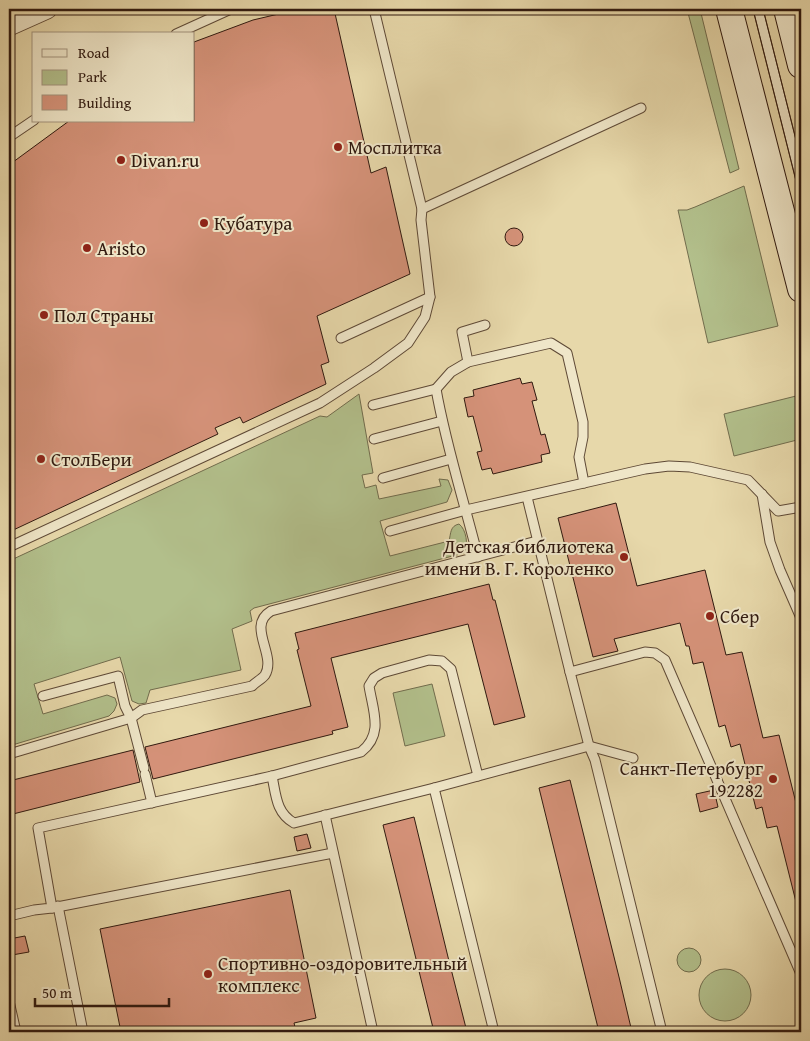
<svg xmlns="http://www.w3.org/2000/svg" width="810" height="1041" font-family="'Gentium Book Plus',serif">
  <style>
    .green { fill: #b2bf8b; stroke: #716c4d }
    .building { fill: #d59279; stroke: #30190f }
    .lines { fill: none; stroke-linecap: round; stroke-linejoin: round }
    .lane-casing { stroke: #5e4936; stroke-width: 11 }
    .street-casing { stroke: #5e4936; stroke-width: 21 }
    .secondary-casing { stroke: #30190f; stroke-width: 28 }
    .lane { stroke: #efe6c8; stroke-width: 9 }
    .street { stroke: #efe6c8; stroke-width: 19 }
    .secondary { stroke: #efe6c8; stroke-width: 26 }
    .tram { stroke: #30190f; stroke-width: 1 }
    .poi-dot { fill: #8f2418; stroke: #efe6c8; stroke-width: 2 }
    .labels { text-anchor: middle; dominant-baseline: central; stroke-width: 4; stroke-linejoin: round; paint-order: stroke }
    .poi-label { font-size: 19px; fill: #30190f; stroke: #efe6c8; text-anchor: start }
  </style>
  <rect width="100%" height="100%" fill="#e7d8aa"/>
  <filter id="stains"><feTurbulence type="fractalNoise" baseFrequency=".004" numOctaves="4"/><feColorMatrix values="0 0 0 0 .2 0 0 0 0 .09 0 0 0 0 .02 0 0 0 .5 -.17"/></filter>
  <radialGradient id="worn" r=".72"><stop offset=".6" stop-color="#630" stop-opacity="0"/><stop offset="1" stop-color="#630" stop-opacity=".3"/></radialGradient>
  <g class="green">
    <path d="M687 9H700L739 169 730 173Z"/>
    <path d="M744 186 778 326 708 343 678 210H687L695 207Z"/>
    <path d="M359 394 373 473 362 475 365 488 376 485 379 499 441 486 439 479 448 480 452 490 447 502 380 521 390 556 449 541C451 533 450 526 459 524 466 529 469 545 464 553L254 608 250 611 252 621 232 629 241 670 150 690 146 703 139 704 132 701 120 657 34 684 43 714 107 695 115 698 117 704 114 711 109 716 9 746V561L320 416 327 417Z"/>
    <path d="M796 396 801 418V439L734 456 724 414Z"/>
    <path d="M432 684 445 736 405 746 393 693Z"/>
    <circle cx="689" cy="960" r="12"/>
    <circle cx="725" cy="995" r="26"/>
  </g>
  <g class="building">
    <path d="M310 9H334L371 173 386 167 410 274 317 316 329 362 321 365 326 384 243 423 240 417 215 428 218 434 9 532V165L69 121H194V42L253 20 287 12Z"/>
    <circle cx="514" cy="237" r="9"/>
    <path d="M520 378 522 384 532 382 537 400 532 401 541 435 545 434 550 453 541 455 542 462 493 474 491 468 482 470 477 452 482 451 473 416 468 417 464 398 474 396 473 390Z"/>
    <path d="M616 503 637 586 705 570 726 655 742 652 763 738 779 735 801 823V902H796L777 826 767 828 762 807 756 809 740 744 731 747 725 725 719 727 703 662 693 664 689 646H686L680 623 614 639 618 651 593 657 558 518Z"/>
    <path d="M489 584 493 600H495L525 717 494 725 468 624 331 658 348 727 332 731 333 734 153 779 145 747 311 706 297 650 299 649 295 633Z"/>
    <path d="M133 750 140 782 9 815V781Z"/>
    <path d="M570 780 619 977 632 1032H599L539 788Z"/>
    <path d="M714 790 718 807 700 812 696 794Z"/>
    <path d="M414 817 448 957 467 1032H434L383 825Z"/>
    <path d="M307 834 311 848 297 851 294 837Z"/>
    <path d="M290 890 316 1018 294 1023 296 1031 288 1032H121L100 929Z"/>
    <path d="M25 936 29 952 12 955 9 939Z"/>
  </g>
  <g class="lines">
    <defs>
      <g id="lane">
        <path d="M758 9 801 180"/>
        <path d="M176 34 231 9"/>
        <path d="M9 137 34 120"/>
        <path d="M422 209 641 108"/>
        <path d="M341 338 430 297"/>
        <path d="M468 362 462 332 485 325"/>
        <path d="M373 405 436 389"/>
        <path d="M374 439 442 421"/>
        <path d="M383 478 451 459"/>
        <path d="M762 494 770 542 780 570 801 618"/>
        <path d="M527 497 570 672 589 746 595 760 662 1032"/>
        <path d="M390 531 466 510 645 469 669 466 690 467 748 480 778 511 801 507"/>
        <path d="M9 547 320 403 374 368 408 343 425 317 430 297 421 220 422 209 374 9"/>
        <path d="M478 557C464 501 446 446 436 389L451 372 468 362 551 343 567 353 583 422V437L579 457 584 483"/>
        <path d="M570 672 645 652 655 653 665 660 801 974"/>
        <path d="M43 696 118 676 125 706 131 718 144 768"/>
        <path d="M9 754 131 718 142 710 252 686C256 682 262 679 265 675 277 655 246 626 271 611L537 541"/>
        <path d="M145 774 152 803"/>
        <path d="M272 776C276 795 276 813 294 823L434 788 589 746 633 758"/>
        <path d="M434 788 494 1032"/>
        <path d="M325 815 373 1032"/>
        <path d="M58 906 83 1032"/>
        <path d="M52 908 333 853"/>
        <path d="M9 916 34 910 52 908 38 828 272 776 361 752C384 734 373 711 369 686L374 678 382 673 429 660 442 661 451 669 478 776"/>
        <path d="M9 1001 16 1032"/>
      </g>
      <path id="street" d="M9 26 47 9"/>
      <g id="secondary">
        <path d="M729 9 801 289"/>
        <path d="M787 9 801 65"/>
      </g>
    </defs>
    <use href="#lane" class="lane-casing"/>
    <use href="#street" class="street-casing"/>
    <use href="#secondary" class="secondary-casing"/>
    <use href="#lane" class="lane"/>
    <use href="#street" class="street"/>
    <use href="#secondary" class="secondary"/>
    <g class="tram">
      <path d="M753 9 801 201"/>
      <path d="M763 9 801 160"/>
    </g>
  </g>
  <g class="poi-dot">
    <circle cx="338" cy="147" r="5"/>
    <circle cx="121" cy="160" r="5"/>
    <circle cx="204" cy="223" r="5"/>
    <circle cx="87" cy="248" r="5"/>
    <circle cx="44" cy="315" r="5"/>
    <circle cx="41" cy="459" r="5"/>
    <circle cx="624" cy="557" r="5"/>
    <circle cx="710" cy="616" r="5"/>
    <circle cx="773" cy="779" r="5"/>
    <circle cx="208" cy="974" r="5"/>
  </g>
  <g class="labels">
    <g class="poi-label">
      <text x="348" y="147">Мосплитка</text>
      <text x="131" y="160">Divan.ru</text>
      <text x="214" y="223">Кубатура</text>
      <text x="97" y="248">Aristo</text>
      <text x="54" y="315">Пол Страны</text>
      <text x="51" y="459">СтолБери</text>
      <text x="614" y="546" text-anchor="end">Детская библиотека<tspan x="614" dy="22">имени В. Г. Короленко</tspan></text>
      <text x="720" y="616">Сбер</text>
      <text x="763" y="768" text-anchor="end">Санкт-Петербург<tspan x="763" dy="22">192282</tspan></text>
      <text x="218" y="963">Спортивно-оздоровительный<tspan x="218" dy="22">комплекс</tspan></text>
    </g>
  </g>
  <rect width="810" height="1041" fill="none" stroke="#e7d8aa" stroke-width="30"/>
  <rect x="10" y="10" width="790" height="1021" fill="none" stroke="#30190f" stroke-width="2.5"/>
  <rect x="15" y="15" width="780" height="1011" fill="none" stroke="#30190f"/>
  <rect x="32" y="32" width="162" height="90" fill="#efe6c8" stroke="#a3947e"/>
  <rect x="42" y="49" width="25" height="8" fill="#efe6c8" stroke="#a3947e"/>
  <text x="78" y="58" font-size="15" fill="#30190f">Road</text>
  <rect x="42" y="70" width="25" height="15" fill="#b2bf8b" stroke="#a3947e"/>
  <text x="78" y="82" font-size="15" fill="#30190f">Park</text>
  <rect x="42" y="95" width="25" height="15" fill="#d59279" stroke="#a3947e"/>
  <text x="78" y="108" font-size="15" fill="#30190f">Building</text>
  <path d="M35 998v8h134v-8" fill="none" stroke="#30190f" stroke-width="2.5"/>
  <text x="42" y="998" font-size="15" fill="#30190f" stroke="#efe6c8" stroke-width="4" paint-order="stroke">50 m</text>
  <rect width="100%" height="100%" filter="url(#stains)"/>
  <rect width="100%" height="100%" fill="url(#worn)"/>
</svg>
